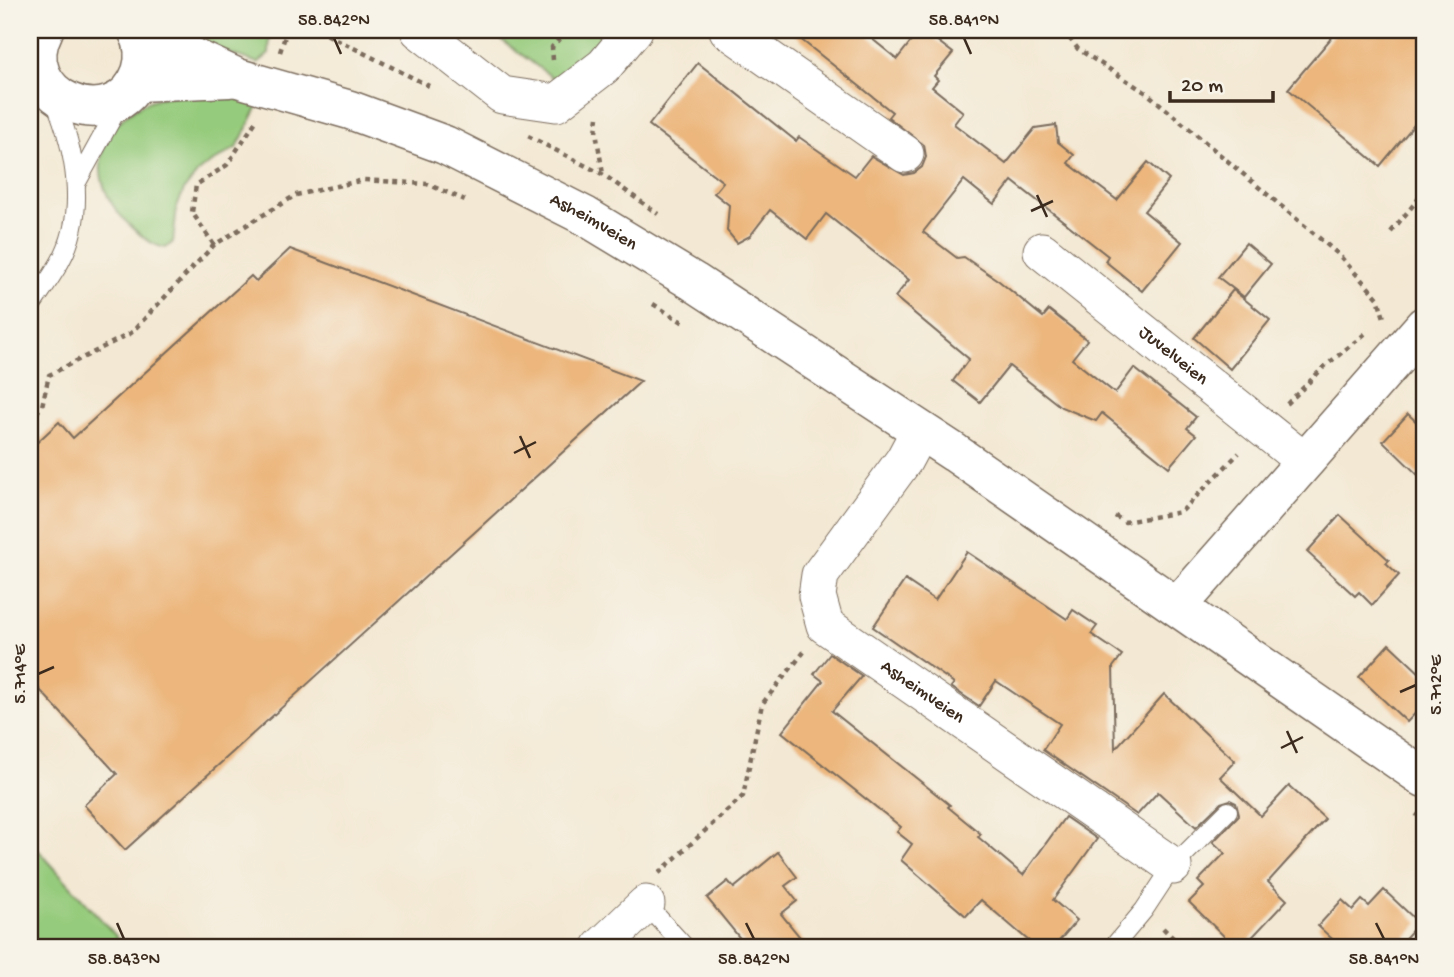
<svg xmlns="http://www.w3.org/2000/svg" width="1454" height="977" font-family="'Gochi Hand',sans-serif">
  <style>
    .green { fill: #95cb7c; stroke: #687a4d; stroke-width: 2 }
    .building { fill: #ecb67b }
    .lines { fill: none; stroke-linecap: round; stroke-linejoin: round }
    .service-casing { stroke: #7b6c5d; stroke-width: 20 }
    .minor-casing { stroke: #7b6c5d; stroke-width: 39 }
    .tertiary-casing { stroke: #7b6c5d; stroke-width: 41 }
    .secondary-casing { stroke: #7b6c5d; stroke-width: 41 }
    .path { stroke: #7b6c5d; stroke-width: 4.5; stroke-dasharray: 5 5; stroke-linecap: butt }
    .service { stroke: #fff; stroke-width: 18 }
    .minor { stroke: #fff; stroke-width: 37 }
    .tertiary { stroke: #fff; stroke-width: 38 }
    .secondary { stroke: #fff; stroke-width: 38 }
    .ticks { fill: none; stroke: #3b2a1e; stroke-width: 2.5 }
    .labels { text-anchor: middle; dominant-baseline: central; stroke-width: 6; stroke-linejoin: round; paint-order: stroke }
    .street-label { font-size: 19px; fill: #3b2a1e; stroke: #f7f3e8 }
    .neatline { fill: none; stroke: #3b2a1e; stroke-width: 2.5 }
    .ticks-label { font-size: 18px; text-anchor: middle; fill: #3b2a1e }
  </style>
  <rect width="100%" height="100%" fill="#f7f3e8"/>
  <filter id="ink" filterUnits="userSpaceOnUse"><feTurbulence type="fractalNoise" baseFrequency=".0143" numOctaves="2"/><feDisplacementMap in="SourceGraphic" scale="14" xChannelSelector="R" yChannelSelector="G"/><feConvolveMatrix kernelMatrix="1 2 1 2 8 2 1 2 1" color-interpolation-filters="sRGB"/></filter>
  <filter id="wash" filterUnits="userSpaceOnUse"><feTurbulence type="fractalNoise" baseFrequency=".00686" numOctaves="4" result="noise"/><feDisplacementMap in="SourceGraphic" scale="28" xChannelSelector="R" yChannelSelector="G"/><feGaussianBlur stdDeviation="1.57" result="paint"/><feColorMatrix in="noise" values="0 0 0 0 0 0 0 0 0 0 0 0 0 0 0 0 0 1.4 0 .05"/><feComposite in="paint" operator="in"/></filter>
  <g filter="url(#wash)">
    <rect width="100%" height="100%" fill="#f3e8d3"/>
    <g class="green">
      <path d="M171 30H270L269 54 258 63 183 38Z"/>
      <path d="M488 30H612L583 68 560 83Z"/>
      <path d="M209 92 259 104 237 147 200 170 184 190 177 206 173 242 166 248C153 246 143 238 134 229 87 189 89 132 145 103 163 94 189 95 209 92Z"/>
      <path d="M30 841 126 947H30Z"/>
    </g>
    <g id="blocks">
      <g class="building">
        <path d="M789 30H861L897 59 920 30H923L953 53 934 76 938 80 932 87 963 112 954 124 1006 164 1035 128 1056 125 1058 142 1074 155 1068 163 1117 200 1148 162 1169 180 1144 211 1182 242 1142 291 1105 261 1108 256 1012 181 994 204 964 180 923 232 957 258 964 257 999 281 1043 317 1049 310 1087 340 1072 359 1115 393 1134 368 1196 417 1187 428 1196 435 1169 467 1102 413 1096 421 1061 407 1009 366 980 402 953 381 969 359 895 297 909 280 826 214 807 239 770 210 750 236 737 243 727 231 729 205 714 193 723 182 649 125 698 63 796 141 799 137 855 176 871 156 904 175 914 173 922 167 926 157 924 145 888 117 892 112Z"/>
        <path d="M1338 30H1424V113L1380 166 1288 89Z"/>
        <path d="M1246 243 1271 264 1244 297 1218 277Z"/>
        <path d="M290 249 641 381 125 850 84 805 117 774 30 679V449L59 422 73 438 251 276 256 281Z"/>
        <path d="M1233 290 1270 320 1230 369 1194 338Z"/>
        <path d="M1408 414 1424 429V481L1383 441Z"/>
        <path d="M1340 515 1389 560 1386 563 1399 575 1372 605 1359 592 1355 596 1307 552Z"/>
        <path d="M967 552 1067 619 1073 610 1097 626 1091 634 1122 655 1113 667 1115 749 1164 694 1235 761 1220 777 1261 816 1289 786 1325 819 1268 882 1287 900 1243 947H1235L1189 902 1204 887 1198 881 1225 853 1213 842 1239 815 1236 803 1230 800 1221 803 1196 827 1158 792 1137 815 1043 750 1060 724 996 681 979 706 951 687 954 683 873 627 905 580 935 600Z"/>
        <path d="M1389 644 1424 677V704L1407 722 1359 677Z"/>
        <path d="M830 654 862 676 832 711 950 805 948 807 981 834 978 837 1023 875 1065 817 1097 839 1053 900 1077 920 1054 947H1036L981 900 966 916 901 860 912 844 897 832 901 827 782 732 823 681 814 674Z"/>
        <path d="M778 852 797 877 785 886 797 901 781 914 808 947H747L707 898 728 881 734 888Z"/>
        <path d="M1384 890 1419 923 1397 947H1341L1318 926 1342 900 1353 910 1362 900 1369 906Z"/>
      </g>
    </g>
  </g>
  <g filter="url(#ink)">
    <use href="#blocks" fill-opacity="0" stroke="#7b6c5d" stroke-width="2"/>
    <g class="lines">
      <defs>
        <g id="service">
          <path d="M76 184 120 104"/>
          <path d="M30 308C40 293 51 278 60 262 88 213 75 149 54 99"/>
          <path d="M646 904 685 947"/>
          <path d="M1113 947 1144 910 1173 866 1228 811"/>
        </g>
        <g id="minor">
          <path d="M419 30 502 95 556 103 604 66 634 30"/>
          <path d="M728 30 905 154"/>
          <path id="s1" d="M1042 251 1304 461"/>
          <path id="s2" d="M920 430 904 460 820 575 817 596 825 625 1173 866"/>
          <path d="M601 947 646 904"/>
        </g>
        <path id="tertiary" d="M1178 606 1424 326"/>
        <g id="secondary">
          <path d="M44 30C10 96 115 143 141 72 146 57 144 43 137 30"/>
          <path id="s3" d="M138 32 238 78 350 110 445 145 585 216 694 282 955 453 1424 778"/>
          <path d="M137 82 229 78"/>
        </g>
      </defs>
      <use href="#service" class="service-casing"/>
      <use href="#minor" class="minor-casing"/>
      <use href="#tertiary" class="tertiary-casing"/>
      <use href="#secondary" class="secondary-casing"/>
      <g class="path">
        <path d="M318 30 429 86"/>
        <path d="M1063 30 1078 49 1148 94 1337 253 1378 298 1384 318"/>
        <path d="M280 52 287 30"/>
        <path d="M553 60 552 47 567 30"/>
        <path d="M598 117 596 132 603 174"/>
        <path d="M528 136 604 175 658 214"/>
        <path d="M1391 232 1424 192"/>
        <path d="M214 245 192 212 196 185 227 165 256 121"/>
        <path d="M653 304 684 323"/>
        <path d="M1287 404 1324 367 1366 333"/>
        <path d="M30 421 42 406 49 375 131 333 214 245 296 195 364 180 427 184 465 200"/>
        <path d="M1115 516 1125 522 1181 512 1239 453"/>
        <path d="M1416 814 1424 820"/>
        <path d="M659 873 743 796 762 704 804 652"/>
        <path d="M1163 928 1182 947"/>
      </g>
      <use href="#service" class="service"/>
      <use href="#minor" class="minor"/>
      <use href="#tertiary" class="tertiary"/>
      <use href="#secondary" class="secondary"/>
    </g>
  </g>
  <path class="ticks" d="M334 38 341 54M964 38 971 54M1037 195 1047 217M1031 211 1053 201M520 436 530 458M514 453 536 442M38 674 54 667M1400 692 1416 685M1287 731 1297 753M1281 748 1303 737M117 923 124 939M746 923 754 939M1376 923 1384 939"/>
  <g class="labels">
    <g class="street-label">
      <text stroke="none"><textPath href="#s3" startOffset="495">Asheimveien</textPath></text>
      <text stroke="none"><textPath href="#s1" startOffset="168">Juvelveien</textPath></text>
      <text stroke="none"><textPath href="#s2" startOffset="346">Asheimveien</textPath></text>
    </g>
  </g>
  <rect width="1454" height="977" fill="none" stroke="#f7f3e8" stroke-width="77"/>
  <path d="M1170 91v10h103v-10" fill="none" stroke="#3b2a1e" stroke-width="3.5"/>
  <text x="1181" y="91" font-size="21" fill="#3b2a1e" stroke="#f7f3e8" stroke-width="5" paint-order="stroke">20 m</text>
  <rect x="38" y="38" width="1378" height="901" class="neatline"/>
  <g class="ticks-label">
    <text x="334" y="25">58.842°N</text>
    <text x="964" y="25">58.841°N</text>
    <text transform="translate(19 674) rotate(-90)" y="6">5.714°E</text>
    <text transform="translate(1435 685) rotate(-90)" y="6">5.712°E</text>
    <text x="124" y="964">58.843°N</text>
    <text x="754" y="964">58.842°N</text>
    <text x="1384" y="964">58.841°N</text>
  </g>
</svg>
